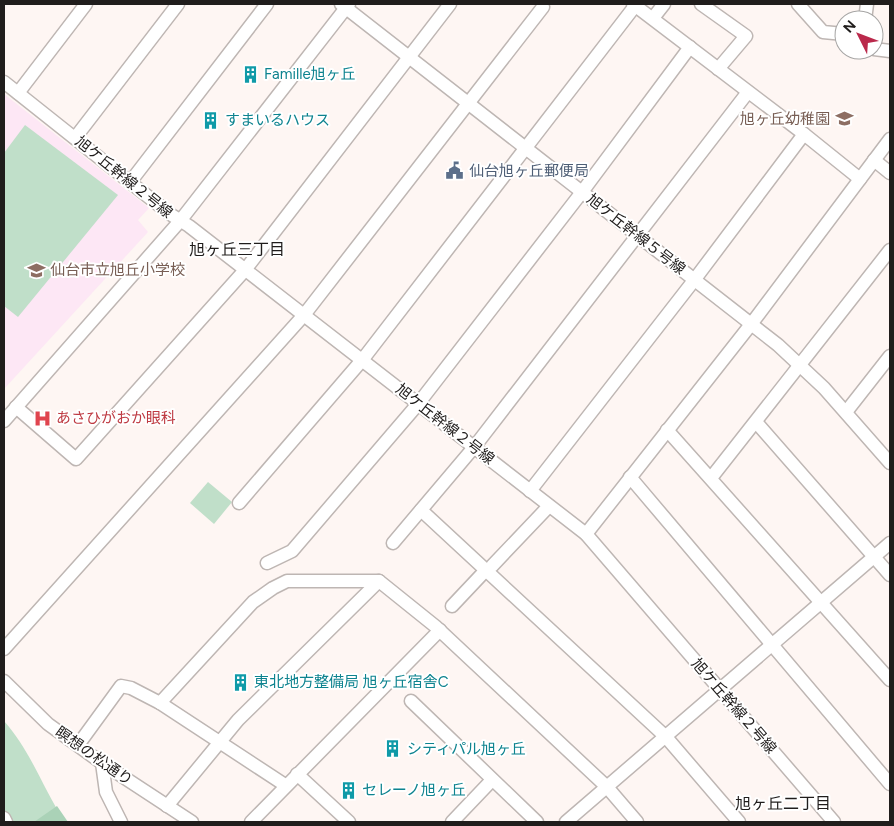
<svg xmlns="http://www.w3.org/2000/svg" width="894" height="826" font-family="Figtree,'Noto Sans JP',sans-serif">
  <style>
    .education { fill: #fde7f5 }
    .green { fill: #c0dfc9 }
    .forest { fill: #aad2b7 }
    .lines { fill: none; stroke-linecap: round; stroke-linejoin: round }
    .minor-casing { stroke: #beb6b3; stroke-width: 15 }
    .minor { stroke: #fff; stroke-width: 12 }
    .labels { text-anchor: middle; dominant-baseline: central; stroke-width: 4; stroke-linejoin: round; paint-order: stroke }
    .culture-label { font-size: 15px; fill: #0d838f; stroke: #fff; text-anchor: start }
    .education-label { font-size: 15px; fill: #785e54; stroke: #fff; text-anchor: end }
    .service-label { font-size: 15px; fill: #4e5e75; stroke: #fff; text-anchor: start }
    .street-label { font-size: 15px; fill: #201d1c; stroke: #fff }
    .health-label { font-size: 15px; fill: #be3a42; stroke: #fff; text-anchor: start }
    .neighbourhood-label { font-size: 16px; fill: #201d1c; stroke: #fff }
  </style>
  <rect width="100%" height="100%" fill="#fef6f3"/>
  <path class="education" d="M4 94 149 208 138 220 148 232 4 389Z"/>
  <g class="green">
    <path d="M25 125 118 195 18 317 4 306V153Z"/>
    <path d="M208 482 232 502 214 524 190 503Z"/>
    <path d="M4 721C31 751 43 789 65 822H4Z"/>
  </g>
  <path class="forest" d="M57 806 68 822H34Z"/>
  <g class="lines">
    <defs>
      <g id="minor">
        <path d="M341 4 778 345 824 388 890 463"/>
        <path d="M633 4 804 134 860 179"/>
        <path d="M701 4 746 36 718 69"/>
        <path d="M798 4 823 32 844 34"/>
        <path d="M653 18 664 4"/>
        <path d="M865 20 867 4"/>
        <path d="M874 49 890 51"/>
        <path d="M4 82 170 214 189 226 586 534 834 822"/>
        <path d="M18 93 86 4"/>
        <path d="M75 138 178 4"/>
        <path d="M874 160 890 173"/>
        <path d="M131 181 267 4"/>
        <path d="M16 407 76 459 245 270 450 4"/>
        <path d="M846 412 890 356"/>
        <path d="M4 421 180 221 349 4"/>
        <path d="M756 422 890 575"/>
        <path d="M667 430 890 680"/>
        <path d="M630 477 890 784"/>
        <path d="M711 478 890 250"/>
        <path d="M530 491 695 279 804 134"/>
        <path d="M239 503 363 359 635 6"/>
        <path d="M421 510 666 737 739 822"/>
        <path d="M586 534 752 323 890 139"/>
        <path d="M393 543 475 446 748 92"/>
        <path d="M267 563 292 551 418 404 582 192 690 47"/>
        <path d="M492 566 549 506"/>
        <path d="M452 606 485 571"/>
        <path d="M4 649 304 315 543 7"/>
        <path d="M4 681 48 724 102 763 192 822"/>
        <path d="M411 701 537 822"/>
        <path d="M160 703 253 602 273 588 287 581H379L435 626 607 787 637 822"/>
        <path d="M78 745 121 686 131 688 160 703 285 785"/>
        <path d="M102 763 106 792 121 822"/>
        <path d="M297 774 349 822"/>
        <path d="M167 806 238 720 379 581"/>
        <path d="M4 818 6 822"/>
        <path d="M251 822 440 630"/>
        <path d="M452 822 492 780"/>
        <path d="M566 822 890 543"/>
      </g>
    </defs>
    <use href="#minor" class="minor-casing"/>
    <use href="#minor" class="minor"/>
  </g>
  <defs>
    <symbol id="building-bare" viewBox="-9 -9 18 18"><path d="M-4-6H4V6H1V3H-1V6H-4ZM-2.5-4.3h1.7v1.8h-1.7ZM.8-4.3h1.7v1.8H.8ZM-2.5-1h1.7V.8h-1.7ZM.8-1h1.7V.8H.8Z" fill="#0f9aa8" stroke="#fff" stroke-width="2.5" paint-order="stroke"/></symbol>
    <symbol id="school-bare" viewBox="-9 -9 18 18"><path d="M0-5L7-2L0 1L-7-2ZM-4 1L0 2.5L4 1V4Q0 6-4 4Z" fill="#8d6e63" stroke="#fff" stroke-width="2.5" paint-order="stroke"/></symbol>
    <symbol id="civic-bare" viewBox="-9 -9 18 18"><path d="M-.6-6.5H3V-4.5H.6V-3L4-1V1h2V6H-6V1h2V-1L-.6-3ZM-1.2 2.5V6h2.4V2.5Z" fill="#5c6f8a" stroke="#fff" stroke-width="2.5" paint-order="stroke"/></symbol>
    <symbol id="hospital-bare" viewBox="-9 -9 18 18"><path d="M-5-5h3v3.5h4V-5h3V5h-3V1.5h-4V5h-3Z" fill="#e0444e" stroke="#fff" stroke-width="2.5" paint-order="stroke"/></symbol>
  </defs>
  <g fill-rule="evenodd">
    <use href="#building-bare" x="238" y="62" width="25" height="25"/>
    <use href="#school-bare" x="832" y="106" width="25" height="25"/>
    <use href="#building-bare" x="198" y="108" width="25" height="25"/>
    <use href="#civic-bare" x="442" y="158" width="25" height="25"/>
    <use href="#school-bare" x="24" y="258" width="25" height="25"/>
    <use href="#hospital-bare" x="30" y="406" width="25" height="25"/>
    <use href="#building-bare" x="228" y="670" width="25" height="25"/>
    <use href="#building-bare" x="380" y="736" width="25" height="25"/>
    <use href="#building-bare" x="336" y="778" width="25" height="25"/>
  </g>
  <g class="labels">
    <g class="culture-label">
      <text x="264" y="74">Famille旭ヶ丘</text>
      <text x="225" y="120">すまいるハウス</text>
      <text x="254" y="682">東北地方整備局 旭ヶ丘宿舎C</text>
      <text x="407" y="749">シティパル旭ヶ丘</text>
      <text x="362" y="790">セレーノ旭ヶ丘</text>
    </g>
    <g class="education-label">
      <text x="830" y="119">旭ヶ丘幼稚園</text>
      <text x="50" y="270" text-anchor="start">仙台市立旭丘小学校</text>
    </g>
    <g class="service-label">
      <text x="469" y="171">仙台旭ヶ丘郵便局</text>
    </g>
    <g class="street-label">
      <text transform="translate(124 177) rotate(39)">旭ケ丘幹線２号線</text>
      <text transform="translate(636 234) rotate(38)">旭ケ丘幹線５号線</text>
      <text transform="translate(445 424) rotate(38)">旭ケ丘幹線２号線</text>
      <text transform="translate(734 706) rotate(49)">旭ケ丘幹線２号線</text>
      <text transform="translate(94 756) rotate(35)">瞑想の松通り</text>
    </g>
    <g class="health-label">
      <text x="56" y="418">あさひがおか眼科</text>
    </g>
    <g class="neighbourhood-label">
      <text x="237" y="249">旭ヶ丘三丁目</text>
      <text x="783" y="803">旭ヶ丘二丁目</text>
    </g>
  </g>
  <rect width="894" height="826" fill="none" stroke="#201d1c" stroke-width="10"/>
  <g transform="translate(859 35) rotate(312)"><circle r="24" fill="#ffffff" stroke="#a6a5a4"/>
  <path d="M0-4L9 19L0 12L-9 19Z" fill="#ba294b"/>
  <text y="-8" font-size="14" font-weight="bold" text-anchor="middle" fill="#201d1c">N</text>
  </g>
</svg>
